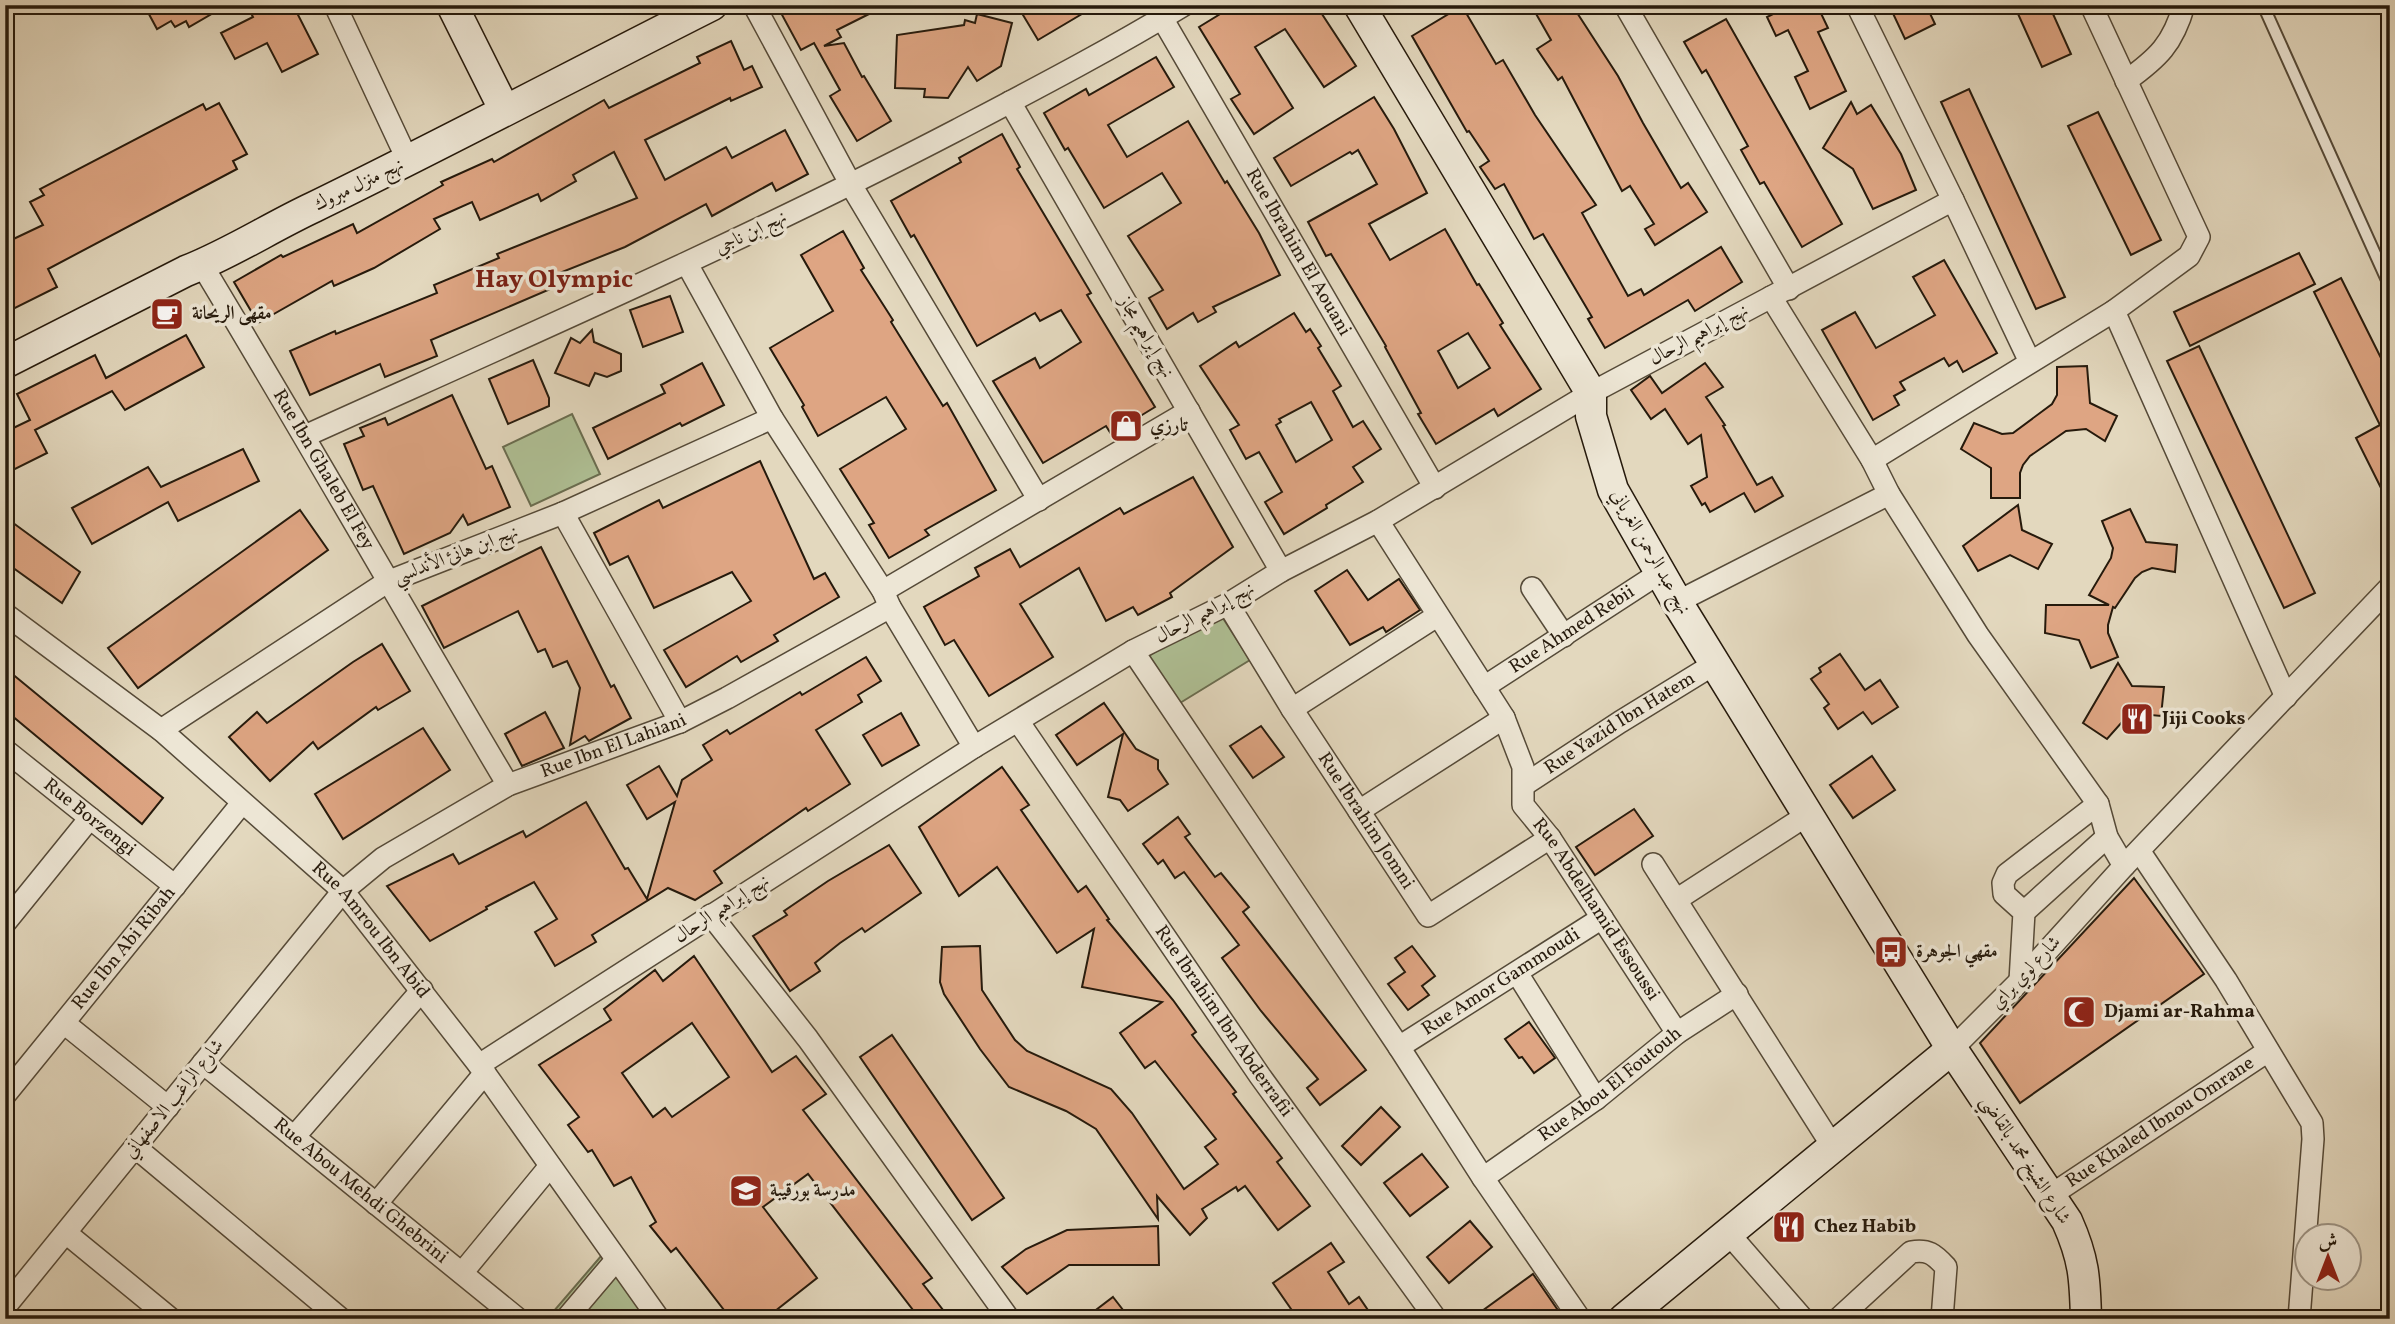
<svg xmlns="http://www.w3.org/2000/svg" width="2395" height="1324" font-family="Vollkorn,Amiri,serif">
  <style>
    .green { fill: #afc095; stroke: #6a6d50; stroke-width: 2 }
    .building { fill: #dea583; stroke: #261a0c; stroke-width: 2; fill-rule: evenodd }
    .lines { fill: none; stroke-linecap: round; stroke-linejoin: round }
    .lane-casing { stroke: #554a38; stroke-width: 14 }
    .street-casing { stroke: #554a38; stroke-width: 24 }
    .secondary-casing { stroke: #261a0c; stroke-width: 33 }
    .lane { stroke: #ede6d5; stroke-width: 10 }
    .street { stroke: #ede6d5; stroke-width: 21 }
    .secondary { stroke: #ede6d5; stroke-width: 30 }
    .labels { text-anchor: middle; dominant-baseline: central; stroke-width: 7; stroke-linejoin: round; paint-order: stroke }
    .street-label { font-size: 19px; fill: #261a0c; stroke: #ede6d5 }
    .poi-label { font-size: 19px; font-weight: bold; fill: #261a0c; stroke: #ede6d5; text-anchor: start }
    .district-label { font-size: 26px; font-weight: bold; fill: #7a1f14; stroke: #ede6d5 }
  </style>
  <rect width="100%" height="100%" fill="#e3d8be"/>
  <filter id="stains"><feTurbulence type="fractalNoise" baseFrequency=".00286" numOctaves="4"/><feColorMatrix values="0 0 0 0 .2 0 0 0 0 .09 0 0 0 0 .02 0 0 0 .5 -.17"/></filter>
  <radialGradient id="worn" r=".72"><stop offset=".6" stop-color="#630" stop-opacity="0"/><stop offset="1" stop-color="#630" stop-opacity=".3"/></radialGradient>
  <g class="green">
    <path d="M572 414 600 474 531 506 503 447Z"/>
    <path d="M1219 612 1250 660 1180 703 1149 656Z"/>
    <path d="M602 1255 646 1319H547Z"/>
  </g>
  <g class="building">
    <path d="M144 5H227L189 27 186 21 175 27 171 21 157 29Z"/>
    <path d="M247 5H293L318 54 282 72 267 43 235 59 221 33 253 17Z"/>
    <path d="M795 5H887L837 30 841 37 824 46 844 43 862 77 864 76 891 121 857 141 830 96 840 90 814 43 801 50 781 13Z"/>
    <path d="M1017 5H1097L1038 40Z"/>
    <path d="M1235 5H1316L1356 66 1324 87 1285 29 1255 47 1293 108 1254 134 1231 99 1240 94 1199 27Z"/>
    <path d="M1531 5H1572L1618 76 1643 123 1681 188 1688 183 1707 212 1655 245 1645 229 1654 224 1630 186 1622 191 1562 77 1558 80 1537 49 1551 40Z"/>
    <path d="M1792 5H1817L1828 28 1818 32 1846 91 1810 109 1795 77 1808 71 1788 30 1776 36 1767 17Z"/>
    <path d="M1889 5H1926L1935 24 1905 39Z"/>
    <path d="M2014 5H2049L2071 54 2042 67Z"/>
    <path d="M1462 6 1496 64 1503 60 1535 115 1596 205 1582 213 1628 296 1641 289 1644 295 1721 247 1742 282 1695 311 1688 300 1605 348 1588 319 1592 317 1543 234 1534 239 1504 184 1495 189 1480 167 1489 161 1469 131 1467 132 1412 36Z"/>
    <path d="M977 14 1012 23 1001 66 977 81 968 67 948 98 924 97 925 89 895 88 897 35 964 25 965 20 975 23Z"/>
    <path d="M1726 19 1842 224 1802 247 1764 182 1760 184 1741 150 1748 146 1706 70 1702 73 1684 42Z"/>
    <path d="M731 41 744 70 752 66 762 87 731 101 730 98 645 140 665 180 726 147 732 158 785 130 808 174 776 191 772 183 712 216 706 204 625 247 557 274 562 284 431 340 437 356 385 377 380 364 310 395 290 351 335 331 336 334 437 293 434 285 499 258 497 254 637 198 614 152 573 175 576 181 541 201 538 194 480 220 472 202 434 219 440 229 374 268 334 286 332 281 258 323 234 282 281 255 283 257 353 224 357 233 443 185 441 182 492 159 494 162 604 100 609 108 700 63 697 57Z"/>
    <path d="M1156 57 1174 87 1108 125 1127 157 1188 121 1225 183 1227 181 1259 233 1280 275 1213 307 1216 312 1198 322 1193 313 1167 329 1149 298 1163 290 1128 236 1181 203 1162 173 1104 208 1068 148 1065 150 1044 113 1086 89 1089 95Z"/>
    <path d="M1969 89 2065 297 2036 309 1941 102Z"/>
    <path d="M1374 97 1394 129 1427 193 1369 224 1390 260 1445 229 1477 285 1479 284 1503 323 1500 325 1541 389 1498 416 1494 409 1436 444 1418 414 1421 413 1385 347 1386 346 1331 254 1326 256 1308 222 1377 184 1358 150 1352 154 1350 152 1291 186 1274 158ZM1468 333 1490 368 1458 388 1438 351Z"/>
    <path d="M1851 102 1857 114 1871 105 1901 154 1916 190 1873 209 1853 169 1823 148Z"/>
    <path d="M219 103 247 154 233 161 237 169 48 269 57 287 5 313V243L43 225 30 202 44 195 40 189 203 104 206 110Z"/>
    <path d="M2098 112 2161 240 2131 255 2068 126Z"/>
    <path d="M1002 134 1020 167 1017 169 1091 293 1087 295 1155 407 1111 434 1106 426 1043 463 993 381 1035 358 1040 368 1081 342 1061 310 1040 321 1035 313 977 346 914 235 911 237 891 201 961 162 959 158Z"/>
    <path d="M843 231 864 268 861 270 893 320 891 322 943 406 947 403 996 490 925 530 929 535 889 558 869 525 874 523 840 469 906 429 886 397 818 436 802 407 804 405 770 348 833 311 801 255Z"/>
    <path d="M2299 253 2315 284 2190 346 2174 312Z"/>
    <path d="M1944 260 1997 353 1963 372 1957 361 1949 366 1944 358 1900 382 1905 390 1894 396 1899 405 1873 420 1822 330 1855 312 1876 348 1935 315 1913 277Z"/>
    <path d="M2341 278 2390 376V506L2356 438 2380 425 2314 292Z"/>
    <path d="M670 296 683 332 643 347 630 310Z"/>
    <path d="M1294 313 1306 332 1310 329 1321 346 1318 348 1341 386 1333 391 1353 427 1363 421 1381 449 1353 467 1363 482 1326 505 1327 508 1284 534 1265 502 1282 492 1259 452 1246 459 1230 430 1239 425 1200 366 1236 342 1239 347ZM1311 402 1332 440 1296 462 1276 425 1281 422 1279 419Z"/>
    <path d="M592 330 594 342 621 354V371L607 377 595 373 589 386 555 373 571 338 580 343Z"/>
    <path d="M186 335 204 367 125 410 112 391 35 430 47 453 5 474V432L30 420 17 394 95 355 106 378Z"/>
    <path d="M2199 346 2315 593 2284 608 2167 361Z"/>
    <path d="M533 360 549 398V406L508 424 489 379Z"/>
    <path d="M702 363 724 405 682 426 680 423 608 459 593 428 665 393 661 385Z"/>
    <path d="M1705 363 1723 387 1706 397 1725 425 1723 426 1757 485 1772 477 1783 496 1755 512 1744 493 1710 512 1705 503 1702 505 1691 486 1707 477 1701 435 1688 444 1665 409 1651 419 1631 390 1650 376 1662 393Z"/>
    <path d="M2087 366 2090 403 2117 416 2105 441 2086 429 2066 431 2030 456 2023 465 2020 473V498H1991V468L1961 449 1974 423 2002 434 2013 433 2052 404 2057 395V367Z"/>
    <path d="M452 395 486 469 492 466 510 507 468 525 463 515 450 533 404 554 373 486 363 490 344 444 364 436 360 428 385 418 388 425Z"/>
    <path d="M243 449 259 481 178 521 168 502 92 544 72 508 148 467 161 487Z"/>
    <path d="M760 461 814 579 825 573 839 597 774 635 778 641 741 662 737 656 686 687 664 650 751 601 732 572 654 608 628 556 610 565 594 533 659 500 663 508Z"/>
    <path d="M1193 477 1233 547 1170 593 1172 597 1138 615 1133 607 1106 621 1079 568 1020 604 1053 657 989 696 954 640 945 645 924 607 979 576 975 568 1010 549 1020 567 1120 508 1124 514Z"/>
    <path d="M2018 505 2022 530 2052 544 2038 569 2010 555 1978 571 1963 546Z"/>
    <path d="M2130 509 2146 542 2177 545 2175 572 2152 568 2142 572 2135 578 2115 608 2113 607 2108 625V633L2118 657 2091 668 2079 640 2045 633 2046 605H2109L2089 595 2111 558 2113 548 2102 521Z"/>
    <path d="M300 510 328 550 138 688 108 648Z"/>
    <path d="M5 517 80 572 62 603 5 562Z"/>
    <path d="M541 547 611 687 614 685 631 718 589 741 585 736 570 745 580 688 567 661 553 667 545 649 538 652 518 611 444 648 422 606Z"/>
    <path d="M1347 570 1368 600 1399 579 1420 610 1386 632 1383 627 1350 645 1315 591Z"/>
    <path d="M382 644 410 691 378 710 376 707 318 749 313 742 270 781 229 737 257 712 267 723 353 662Z"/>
    <path d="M1840 654 1865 690 1880 680 1898 707 1872 724 1863 712 1838 729 1824 708 1829 704 1811 679 1821 672 1819 668Z"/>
    <path d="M866 657 881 681 858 695 862 702 816 730 850 784 808 811 806 808 714 871 722 883 695 900 668 888 592 935 596 942 555 966 535 932 557 919 534 882 486 907 487 909 430 941 387 886 453 854 459 864 523 831 526 837 586 802 625 869 628 868 647 899 675 802 647 819 627 785 659 766 677 796 682 780 712 760 703 745 727 730 730 734 800 692 802 695Z"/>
    <path d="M2118 663 2132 686 2164 687 2161 716 2130 713 2107 739 2083 723Z"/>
    <path d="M5 668 163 798 142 824 5 710Z"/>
    <path d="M1104 703 1136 749 1158 760V769L1168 784 1128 811 1120 800 1108 797 1123 734 1077 765 1056 735Z"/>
    <path d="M545 712 564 748 522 766 505 734Z"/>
    <path d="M901 713 919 745 882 766 863 735Z"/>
    <path d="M1261 726 1284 757 1253 778 1230 746Z"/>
    <path d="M423 728 450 770 343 839 315 794Z"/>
    <path d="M1872 756 1895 790 1853 818 1830 785Z"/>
    <path d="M1002 767 1029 805 1021 810 1078 892 1086 886 1109 919 1107 920 1173 1000 1196 1032 1192 1035 1236 1092 1233 1094 1282 1158 1277 1162 1310 1206 1278 1230 1245 1186 1238 1191 1236 1187 1202 1209 1207 1218 1190 1235 1157 1196 1158 1219 1096 1129 1066 1111 1009 1087 980 1049 944 994 940 982 942 947 980 946 982 990 1015 1040 1027 1051 1111 1089 1132 1113 1184 1189 1218 1164 1205 1147 1216 1139 1155 1061 1145 1068 1120 1033 1162 1002 1082 987 1094 929 1057 953 997 867 959 896 919 827Z"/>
    <path d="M1634 809 1653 836 1595 875 1576 847Z"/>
    <path d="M1178 817 1190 834 1185 837 1215 877 1221 873 1249 907 1243 912 1366 1070 1320 1105 1307 1088 1318 1079 1261 1011 1222 958 1239 945 1184 872 1175 878 1163 860 1158 864 1143 844Z"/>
    <path d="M889 845 921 893 865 932 862 928 840 943 815 963 820 971 790 991 753 936 787 915 784 911 828 881Z"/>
    <path d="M2134 878 2204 974 2020 1103 1980 1043Z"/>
    <path d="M1412 946 1435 976 1422 986 1429 995 1408 1010 1388 984 1405 972 1395 958Z"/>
    <path d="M694 956 772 1072 796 1056 826 1094 803 1110 932 1278 923 1284 950 1319H920L808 1174 763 1207 817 1278 765 1319H731L676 1248 671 1252 650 1226 656 1222 631 1177 614 1186 592 1150 588 1152 568 1125 579 1117 539 1065 611 1020 604 1009 655 970 663 981ZM692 1023 729 1077 672 1117 665 1108 653 1117 622 1073Z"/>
    <path d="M1529 1022 1555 1058 1534 1073 1522 1057 1519 1058 1505 1039Z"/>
    <path d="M892 1035 1004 1198 972 1220 860 1057Z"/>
    <path d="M1381 1107 1400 1127 1361 1165 1342 1146Z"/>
    <path d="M1422 1154 1448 1187 1410 1216 1384 1183Z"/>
    <path d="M1470 1221 1492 1247 1449 1283 1427 1257Z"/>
    <path d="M1158 1226 1159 1265H1069L1027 1294 1002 1267 1026 1249 1067 1230Z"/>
    <path d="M1331 1243 1344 1262 1328 1272 1349 1304 1359 1297 1374 1319H1298L1273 1283Z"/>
    <path d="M1533 1274 1564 1319H1471Z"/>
    <path d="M1113 1297 1130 1319H1084Z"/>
  </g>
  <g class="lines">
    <defs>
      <path id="lane" d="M2263 5 2390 287"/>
      <g id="street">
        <path d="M335 5 408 161"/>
        <path d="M754 5 851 185 1039 500"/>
        <path d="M1625 5 1789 289"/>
        <path d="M1857 5 1953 200 2030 362"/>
        <path id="s1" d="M1162 18 1435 488"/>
        <path d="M2126 81C2158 58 2173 44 2184 5"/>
        <path d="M1010 102 1281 571"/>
        <path d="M687 264 772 418 883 591 890 607 974 747"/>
        <path id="s2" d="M202 265C306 437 405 612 508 785"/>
        <path d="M1771 297 1872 460 1889 494 1978 635 2098 804 2107 837 2124 866"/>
        <path d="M2114 311 2286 697"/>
        <path d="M305 436C524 337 744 241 957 130 1033 90 1110 50 1184 5"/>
        <path d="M1872 460 2114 311 2189 256 2199 237 2091 5"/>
        <path d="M563 513 680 722"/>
        <path id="s3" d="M1378 521 1504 718 1523 767V805L1550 838 1677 1033"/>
        <path d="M1532 588 1564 636"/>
        <path d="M883 591 1189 411"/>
        <path d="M1677 602 1889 494"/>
        <path id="s4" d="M1228 604 1292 709 1428 916 1550 838"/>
        <path id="s5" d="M5 614 161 730 343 891 479 1065 659 1319"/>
        <path d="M1133 651 1399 1047 1483 1178 1580 1319"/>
        <path id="s6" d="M1484 687 1661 572"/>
        <path d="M1292 709 1437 616"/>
        <path id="s7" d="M1018 721 1260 1076 1436 1319"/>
        <path d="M161 730 387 582 563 513 772 418"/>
        <path id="s8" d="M5 750 175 886"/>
        <path id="s9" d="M1524 785 1620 722 1716 663"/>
        <path d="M1359 811 1504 718"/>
        <path d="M2140 852 2226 980 2312 1123 2313 1139 2299 1319"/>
        <path d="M1653 864 1833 1147"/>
        <path d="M1676 900 1809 814"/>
        <path d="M2024 912 2107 837"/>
        <path d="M711 915 808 1039 1009 1319"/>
        <path d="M5 923 90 818"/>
        <path d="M1517 973 1596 1099"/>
        <path d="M2020 981 2024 912 2004 894 2003 883 2007 874 2098 804"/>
        <path d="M64 1023 168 1107"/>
        <path id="s10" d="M1399 1047 1602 918"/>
        <path d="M1952 1049 2020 981 2124 866 2390 587"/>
        <path id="s11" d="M203 1063 518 1319"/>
        <path d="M479 1065 974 747 1133 651 1228 604 1281 571 1378 521 1591 393 1953 200"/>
        <path id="s12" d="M5 1095 242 803"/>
        <path d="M294 1137 422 990"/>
        <path d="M135 1147 341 1319"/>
        <path id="s13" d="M1483 1178 1596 1099 1677 1033 1737 994"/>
        <path id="s14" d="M2051 1195 2268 1051"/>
        <path d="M376 1204 485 1073"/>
        <path d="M66 1233 171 1319"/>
        <path d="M1729 1234 1803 1319"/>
        <path d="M462 1273 550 1166"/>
        <path id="s15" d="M5 1307 343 891 383 858 508 785 680 722 727 698 890 607"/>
        <path d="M566 1319 616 1260"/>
        <path d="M1838 1319 1911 1252C1928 1249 1934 1254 1946 1267L1942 1319"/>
      </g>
      <g id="secondary">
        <path d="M452 5 504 109"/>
        <path d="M1359 5 1591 393V416L1613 490 1677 602 1952 1049 2067 1221C2084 1259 2085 1278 2086 1319"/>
        <path d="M5 363 186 271C230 254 271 227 314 207 447 142 579 72 712 5"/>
        <path d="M1624 1319 1952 1049"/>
      </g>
    </defs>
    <use href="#lane" class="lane-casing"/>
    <use href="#street" class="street-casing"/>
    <use href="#secondary" class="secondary-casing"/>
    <use href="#lane" class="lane"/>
    <use href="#street" class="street"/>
    <use href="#secondary" class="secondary"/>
  </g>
  <defs>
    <symbol id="cafe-square" viewBox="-11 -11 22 22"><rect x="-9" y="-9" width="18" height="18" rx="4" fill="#8f2418" stroke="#ede6d5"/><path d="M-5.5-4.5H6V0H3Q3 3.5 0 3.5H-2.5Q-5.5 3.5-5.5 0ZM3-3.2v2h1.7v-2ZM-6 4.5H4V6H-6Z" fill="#fff"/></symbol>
    <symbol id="shop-square" viewBox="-11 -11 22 22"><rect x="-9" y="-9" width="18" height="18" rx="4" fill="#8f2418" stroke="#ede6d5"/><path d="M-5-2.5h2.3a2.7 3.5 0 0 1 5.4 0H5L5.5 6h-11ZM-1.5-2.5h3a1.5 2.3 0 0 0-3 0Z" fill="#fff"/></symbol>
    <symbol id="restaurant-square" viewBox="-11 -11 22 22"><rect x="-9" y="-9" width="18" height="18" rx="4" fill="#8f2418" stroke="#ede6d5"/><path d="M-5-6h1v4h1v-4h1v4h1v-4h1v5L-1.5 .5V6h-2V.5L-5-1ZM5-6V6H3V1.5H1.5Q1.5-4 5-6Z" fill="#fff"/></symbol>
    <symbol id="bus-square" viewBox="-11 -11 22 22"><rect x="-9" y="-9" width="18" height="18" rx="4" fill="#8f2418" stroke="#ede6d5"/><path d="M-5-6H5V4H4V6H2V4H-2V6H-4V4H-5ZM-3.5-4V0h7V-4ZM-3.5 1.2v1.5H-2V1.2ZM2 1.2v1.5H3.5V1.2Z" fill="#fff"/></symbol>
    <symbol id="mosque-square" viewBox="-11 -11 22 22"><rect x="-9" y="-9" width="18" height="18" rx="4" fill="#8f2418" stroke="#ede6d5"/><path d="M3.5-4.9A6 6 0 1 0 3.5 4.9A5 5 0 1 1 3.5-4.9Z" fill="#fff"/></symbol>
    <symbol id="school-square" viewBox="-11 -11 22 22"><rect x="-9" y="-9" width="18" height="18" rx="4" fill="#8f2418" stroke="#ede6d5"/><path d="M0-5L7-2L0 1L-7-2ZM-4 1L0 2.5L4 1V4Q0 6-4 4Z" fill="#fff"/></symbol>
  </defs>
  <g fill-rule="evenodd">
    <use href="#cafe-square" x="148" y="295" width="38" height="38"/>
    <use href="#shop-square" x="1107" y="407" width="38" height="38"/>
    <use href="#restaurant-square" x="2118" y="700" width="38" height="38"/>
    <use href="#bus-square" x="1872" y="933" width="38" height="38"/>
    <use href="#mosque-square" x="2060" y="993" width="38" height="38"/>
    <use href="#school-square" x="727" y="1172" width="38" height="38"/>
    <use href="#restaurant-square" x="1770" y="1208" width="38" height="38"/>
  </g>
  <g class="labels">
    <g class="street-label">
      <text transform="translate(359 185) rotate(-26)">نهج منزل مبروك</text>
      <text transform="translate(751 233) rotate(-26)">نهج ابن ناجي</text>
      <text stroke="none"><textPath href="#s1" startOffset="271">Rue Ibrahim El Aouani</textPath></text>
      <text transform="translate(1699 335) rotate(-28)">نهج إبراهيم الرحال</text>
      <text transform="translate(1146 337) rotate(60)">نهج إبراهيم مجاز</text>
      <text stroke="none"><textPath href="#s2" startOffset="238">Rue Ibn Ghaleb El Fey</textPath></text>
      <text transform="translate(1650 552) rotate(60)">نهج عبد الرحمن الغرياني</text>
      <text transform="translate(456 555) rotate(-21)">نهج ابن هانئ الأندلسي</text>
      <text transform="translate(1205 613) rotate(-28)">نهج إبراهيم الرحال</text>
      <text stroke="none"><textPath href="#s6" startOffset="105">Rue Ahmed Rebii</textPath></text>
      <text stroke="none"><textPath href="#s9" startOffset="114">Rue Yazid Ibn Hatem</textPath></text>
      <text stroke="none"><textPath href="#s15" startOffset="845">Rue Ibn El Lahiani</textPath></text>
      <text stroke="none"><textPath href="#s8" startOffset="108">Rue Borzengi</textPath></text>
      <text stroke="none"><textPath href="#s4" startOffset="257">Rue Ibrahim Jomni</textPath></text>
      <text transform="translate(722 909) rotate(-33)">نهج إبراهيم الرحال</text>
      <text stroke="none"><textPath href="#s3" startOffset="452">Rue Abdelhamid Essoussi</textPath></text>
      <text stroke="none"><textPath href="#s5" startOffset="485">Rue Amrou Ibn Abid</textPath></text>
      <text stroke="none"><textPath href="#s12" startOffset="189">Rue Ibn Abi Ribah</textPath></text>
      <text transform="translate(2026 973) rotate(-47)">شارع لوي براي</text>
      <text stroke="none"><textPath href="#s10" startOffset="121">Rue Amor Gammoudi</textPath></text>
      <text stroke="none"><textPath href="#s7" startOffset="364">Rue Ibrahim Ibn Abderrafii</textPath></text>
      <text stroke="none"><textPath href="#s13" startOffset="158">Rue Abou El Foutouh</textPath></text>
      <text transform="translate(174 1099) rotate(-51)">شارع الراغب الاصفهاني</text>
      <text stroke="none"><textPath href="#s14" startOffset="131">Rue Khaled Ibnou Omrane</textPath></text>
      <text transform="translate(2025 1160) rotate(57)">شارع الشيخ محمد بالقاضي</text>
      <text stroke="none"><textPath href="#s11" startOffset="203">Rue Abou Mehdi Ghebrini</textPath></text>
    </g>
    <g class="poi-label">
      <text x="192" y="314">مقهى الريحانة</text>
      <text x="1150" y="426">تارزي</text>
      <text x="2162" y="719">Jiji Cooks</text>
      <text x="1916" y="952">مقهي الجوهرة</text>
      <text x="2104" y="1012">Djami ar-Rahma</text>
      <text x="770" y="1191">مدرسة بورقيبة</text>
      <text x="1814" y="1227">Chez Habib</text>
    </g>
    <g class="district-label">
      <text x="554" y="280">Hay Olympic</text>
    </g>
  </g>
  <rect width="2395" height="1324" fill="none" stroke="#e3d8be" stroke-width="28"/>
  <rect x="7" y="7" width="2381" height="1310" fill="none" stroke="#261a0c" stroke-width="3.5"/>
  <rect x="14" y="14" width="2367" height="1296" fill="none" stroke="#261a0c" stroke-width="2"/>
  <g transform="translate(2328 1257)"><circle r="33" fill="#ede6d5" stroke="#9d9485" stroke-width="2"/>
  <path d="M0-5L12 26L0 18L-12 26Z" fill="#8f2418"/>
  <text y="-10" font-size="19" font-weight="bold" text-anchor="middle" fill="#261a0c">ش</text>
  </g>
  <rect width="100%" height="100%" filter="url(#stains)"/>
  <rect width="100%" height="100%" fill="url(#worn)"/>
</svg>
